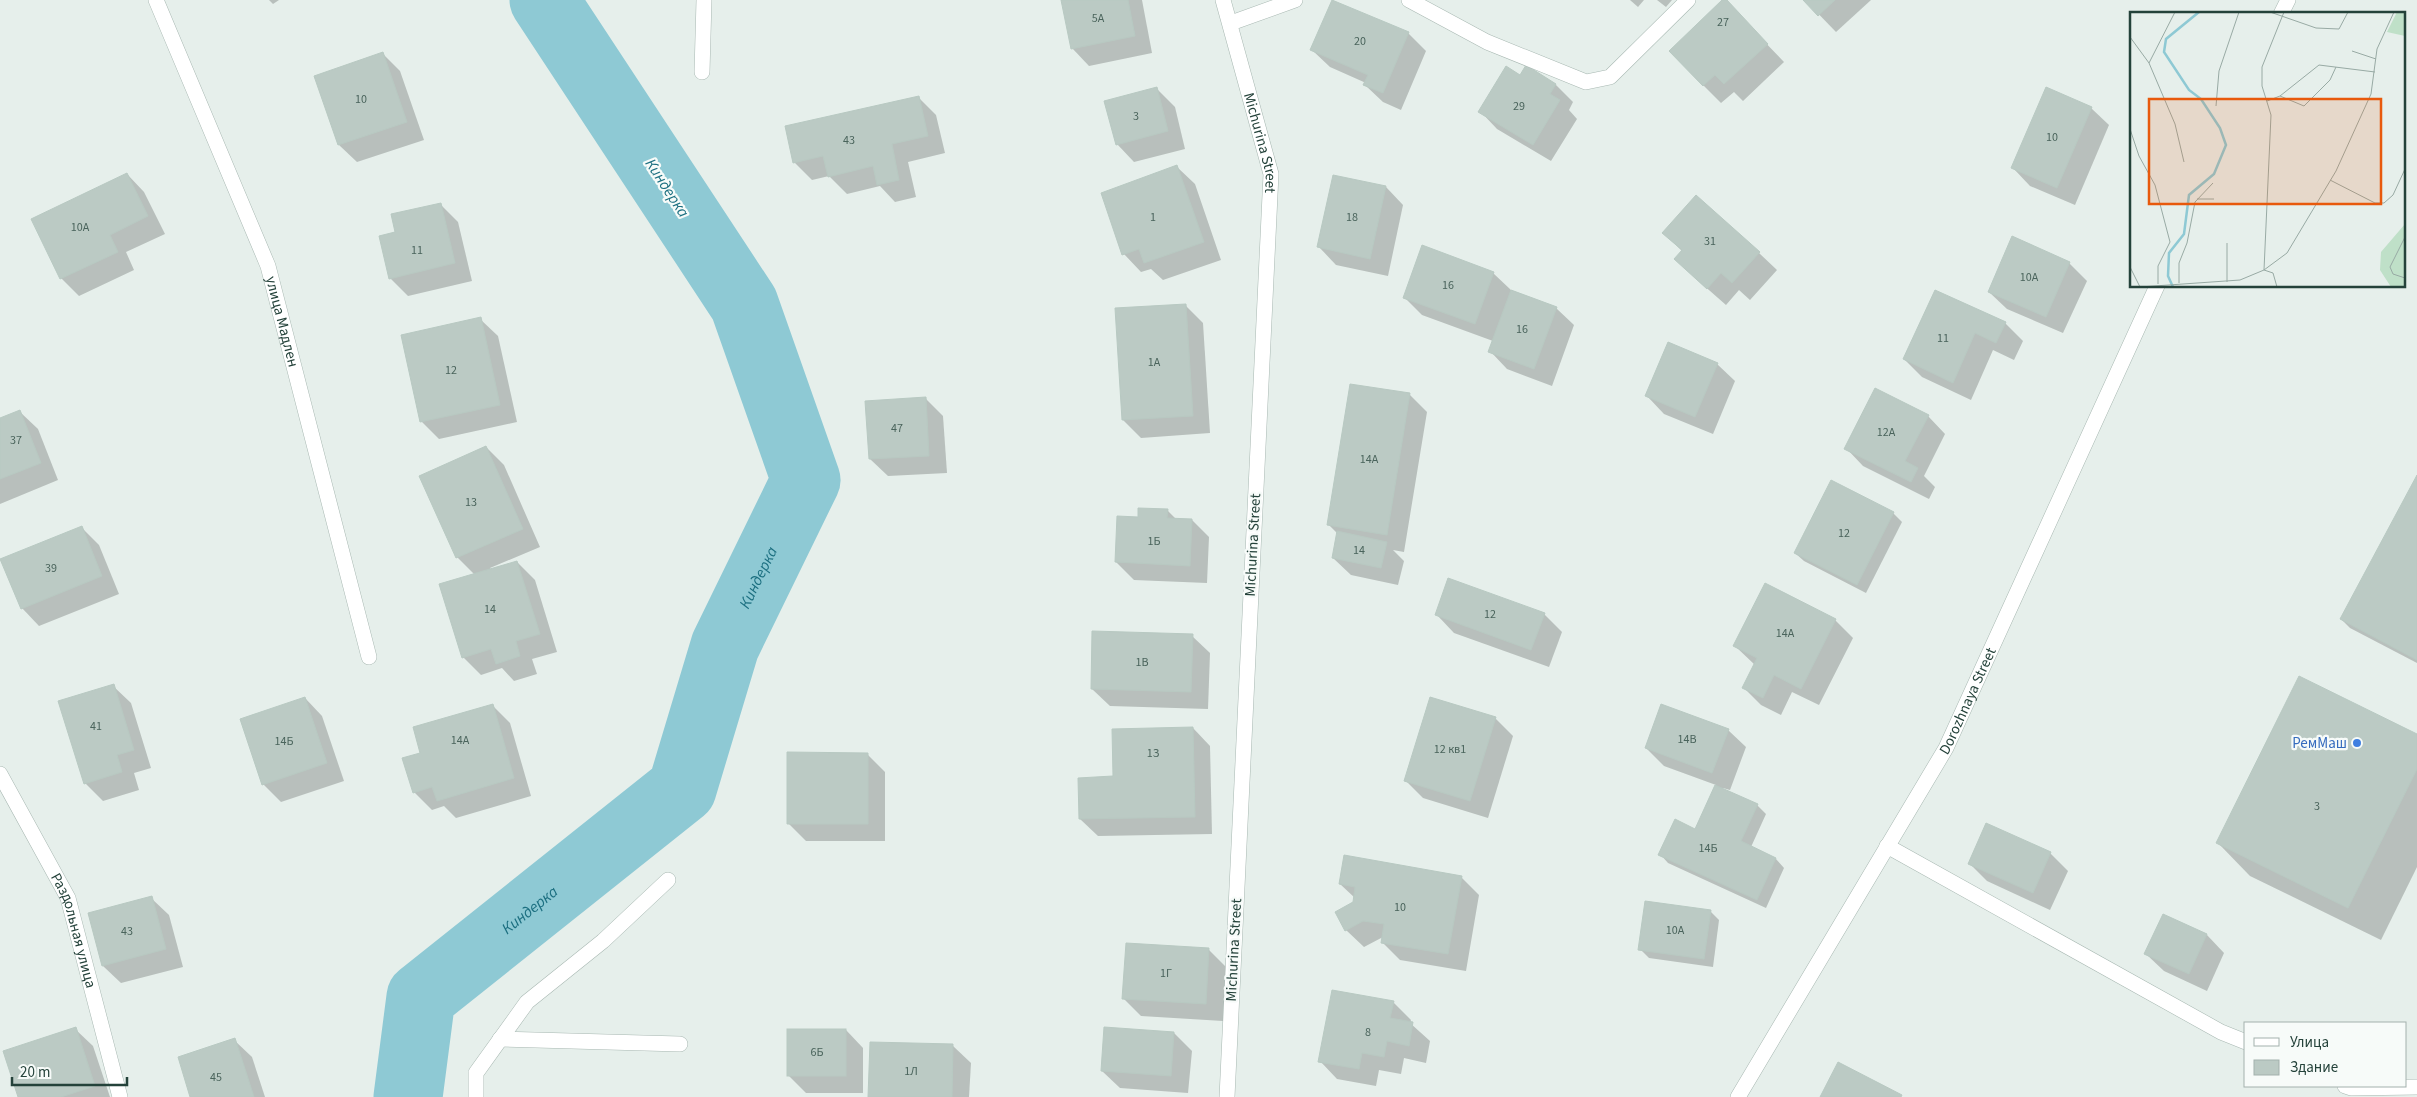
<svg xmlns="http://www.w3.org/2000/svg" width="2417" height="1097" font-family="'Source Sans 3',sans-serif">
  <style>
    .shadow { fill: #0003 }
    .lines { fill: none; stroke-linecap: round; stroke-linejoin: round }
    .river { stroke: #8ec9d4; stroke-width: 69 }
    .building { fill: #bbcac4; stroke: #b8c9c2 }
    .lane-casing { stroke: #a8b8b2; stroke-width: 16 }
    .street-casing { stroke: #a8b8b2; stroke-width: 16 }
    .lane { stroke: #fff; stroke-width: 15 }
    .street { stroke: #fff; stroke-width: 15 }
    .shop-dot { fill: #3f7fe0; stroke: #f7fbf9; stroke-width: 2 }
    .labels { text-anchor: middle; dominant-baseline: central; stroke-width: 4.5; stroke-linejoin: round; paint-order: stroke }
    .number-label { font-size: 12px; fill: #4a645c }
    .street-label { font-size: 15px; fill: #24423a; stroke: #f7fbf9 }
    .shop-label { font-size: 15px; fill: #366cbe; stroke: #f7fbf9; text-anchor: end }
    .water-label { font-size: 16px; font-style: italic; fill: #1c6f80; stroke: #f7fbf9 }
    .inset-river { fill: none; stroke: #8ec9d4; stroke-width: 2.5 }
    .inset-road { fill: none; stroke: #98aaa4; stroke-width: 1 }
    .view { fill: #e8590c; fill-opacity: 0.15; stroke: #e8590c; stroke-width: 2.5 }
    .inset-edge { fill: none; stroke: #24423a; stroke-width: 2.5 }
  </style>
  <rect width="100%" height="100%" fill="#e6efeb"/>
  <g class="shadow">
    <path d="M269 0H279L273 4Z"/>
    <path d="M1062 0H1142L1152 53 1089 66 1072 48Z"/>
    <path d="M1630 0H1644L1638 7Z"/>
    <path d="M1657 0H1672L1666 7Z"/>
    <path d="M1724 0 1784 62 1743 101 1734 92 1721 103 1703 85Z"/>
    <path d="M1805 0H1871L1836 32Z"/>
    <path d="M1408 33 1426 51 1401 110 1383 102 1365 85 1366 83 1330 67 1312 50Z"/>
    <path d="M382 53 400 71 424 140 357 162 339 145 316 77Z"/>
    <path d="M1526 67 1556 85 1573 102 1569 110 1577 119 1551 161 1497 129 1480 111 1520 76Z"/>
    <path d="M1157 89 1175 107 1185 149 1134 162 1117 144Z"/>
    <path d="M919 98 936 115 945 153 908 162 916 197 895 202 880 186 847 194 829 176 812 180 794 162Z"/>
    <path d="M2091 108 2109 125 2075 205 2030 186 2013 168Z"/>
    <path d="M1177 167 1195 184 1221 260 1163 280 1151 269 1141 272 1124 254Z"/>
    <path d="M127 174 144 192 165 234 126 252 134 270 79 296 61 278Z"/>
    <path d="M1334 176 1386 187 1403 205 1388 276 1336 265 1319 247Z"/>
    <path d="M440 204 458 222 472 281 408 296 390 278Z"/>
    <path d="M1664 233 1759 253 1777 270 1750 300 1739 290 1726 305 1693 276 1682 251Z"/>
    <path d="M2069 263 2087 281 2063 333 2007 309 1989 292Z"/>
    <path d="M1493 273 1511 290 1556 308 1574 325 1552 386 1507 369 1490 351 1493 341 1422 315 1404 297Z"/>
    <path d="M1935 292 2005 323 2023 341 2014 360 1993 350 1971 400 1922 377 1904 359Z"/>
    <path d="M1185 305 1203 323 1210 433 1141 438 1123 420 1116 310Z"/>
    <path d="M480 319 498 336 517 422 439 439 421 421Z"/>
    <path d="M1717 364 1735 381 1713 434 1664 414 1647 396Z"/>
    <path d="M1409 394 1427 412 1404 552 1393 550 1404 561 1398 585 1351 575 1333 558 1338 534 1328 524Z"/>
    <path d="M925 398 943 416 947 473 888 476 870 459Z"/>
    <path d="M20 412 38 429 58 480 0 504V420Z"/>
    <path d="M1928 416 1945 434 1924 476 1935 487 1929 499 1863 466 1846 448Z"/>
    <path d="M486 447 504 465 540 547 490 568 491 570 517 562 535 580 557 652 532 659 537 674 514 681 502 668 481 675 463 657 475 575 457 557Z"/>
    <path d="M2417 478V663L2350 628 2341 619Z"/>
    <path d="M1831 482 1893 513 1902 522 1866 593 1804 561 1795 553Z"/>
    <path d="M1167 510 1176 519 1192 520 1209 537 1207 583 1134 580 1116 562Z"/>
    <path d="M82 528 99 545 119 594 39 626 22 608Z"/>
    <path d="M1544 614 1562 632 1549 667 1454 633 1437 615Z"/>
    <path d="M1835 620 1853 638 1819 705 1792 692 1781 715 1761 705 1744 688 1755 665 1735 646Z"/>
    <path d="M1192 636 1210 653 1208 709 1110 706 1092 689Z"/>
    <path d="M113 686 131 703 151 768 134 773 139 790 103 801 85 783Z"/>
    <path d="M305 698 322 716 344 781 281 802 264 785 241 720Z"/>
    <path d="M492 705 510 723 531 796 456 818 444 806 432 810 414 792Z"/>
    <path d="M1495 718 1513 736 1488 818 1423 798 1406 781Z"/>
    <path d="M1193 728 1210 746 1212 834 1098 836 1080 819 1114 778Z"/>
    <path d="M1728 730 1746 747 1730 790 1723 788 1722 789 1757 805 1766 814 1751 847 1776 859 1784 868 1766 908 1668 863 1660 854 1696 830 1716 785 1664 766 1646 748Z"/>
    <path d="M2417 735V867L2381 940 2250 876 2218 843Z"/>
    <path d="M867 754 885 772V841H806L788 823Z"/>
    <path d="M2050 853 2068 871 2050 910 1987 881 1969 863Z"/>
    <path d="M1461 877 1479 895 1466 971 1400 960 1382 942 1383 937 1364 947 1346 930 1355 898 1340 884Z"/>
    <path d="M151 898 169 915 183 967 121 983 103 966Z"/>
    <path d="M1710 911 1719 920 1713 967 1649 958 1640 949Z"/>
    <path d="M2163 916 2207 935 2224 953 2207 991 2164 971 2146 954Z"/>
    <path d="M1208 949 1226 967 1223 1021 1141 1016 1124 999Z"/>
    <path d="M1393 1002 1411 1020 1410 1023 1430 1041 1426 1063 1404 1058 1401 1074 1379 1070 1376 1086 1337 1079 1320 1061Z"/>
    <path d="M75 1029 93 1046 110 1097H20Z"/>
    <path d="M846 1030 863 1048V1093H806L788 1075Z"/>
    <path d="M1174 1033 1192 1051 1188 1093 1120 1088 1102 1071Z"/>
    <path d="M234 1040 252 1057 265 1097H192Z"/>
    <path d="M953 1046 971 1063 969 1097H870Z"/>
  </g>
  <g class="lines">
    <path class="river" id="s1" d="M408 1097 421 997 682 789 725 646 806 480 744 304 544 0"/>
  </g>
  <g class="building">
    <path d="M1061 0H1128L1135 36 1071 49Z"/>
    <path d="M1332 0 1409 32 1383 93 1363 85 1368 75 1310 50Z"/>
    <path d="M1722 0H1727L1768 44 1724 84 1715 75 1703 86 1669 51Z"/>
    <path d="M1803 0H1835L1818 16Z"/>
    <path d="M383 52 407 122 338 145 314 76Z"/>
    <path d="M1526 65 1556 84 1550 94 1560 100 1533 145 1478 112 1506 66 1520 75Z"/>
    <path d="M1157 87 1168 131 1116 145 1104 101Z"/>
    <path d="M2046 87 2092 107 2057 188 2011 168Z"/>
    <path d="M919 96 928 136 892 144 899 180 877 185 873 166 828 177 823 156 793 163 785 126Z"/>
    <path d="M1177 165 1204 242 1144 263 1139 249 1122 255 1101 193Z"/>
    <path d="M127 173 148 216 110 235 118 252 60 279 31 219Z"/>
    <path d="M1333 175 1386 186 1370 259 1317 247Z"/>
    <path d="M1696 195 1760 252 1732 283 1721 273 1707 289 1674 259 1682 250 1662 233Z"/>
    <path d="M441 203 455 263 389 279 379 236 395 232 391 214Z"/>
    <path d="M2012 236 2070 262 2046 317 1988 292Z"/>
    <path d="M1422 245 1494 272 1475 324 1403 298Z"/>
    <path d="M1511 290 1557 307 1534 369 1488 352Z"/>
    <path d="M1935 290 2006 322 1996 343 1975 333 1953 383 1903 359Z"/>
    <path d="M1186 304 1193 416 1122 420 1115 308Z"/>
    <path d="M481 317 500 405 420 422 401 335Z"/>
    <path d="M1668 342 1718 363 1695 417 1645 396Z"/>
    <path d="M1350 384 1410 393 1387 535 1327 525Z"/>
    <path d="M1875 388 1929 415 1905 461 1918 468 1911 482 1844 449Z"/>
    <path d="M926 397 929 456 869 459 865 401Z"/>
    <path d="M20 410 41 463 0 479V418Z"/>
    <path d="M486 446 523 529 456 558 419 476Z"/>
    <path d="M2417 475V660L2340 619Z"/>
    <path d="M1831 480 1894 512 1857 585 1794 553Z"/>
    <path d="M1138 508 1168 509 1167 518 1192 519 1190 566 1115 562 1117 516 1138 517Z"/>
    <path d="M82 526 102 576 21 609 0 559Z"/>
    <path d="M1337 531 1387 542 1381 568 1332 558Z"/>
    <path d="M517 561 540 634 516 641 520 656 496 664 491 649 462 658 439 584Z"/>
    <path d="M1448 578 1545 613 1531 650 1435 615Z"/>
    <path d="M1765 583 1836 619 1801 689 1774 675 1763 698 1742 688 1757 658 1733 646Z"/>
    <path d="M1092 631 1193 634 1191 692 1091 689Z"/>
    <path d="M2299 676 2417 734V769L2348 908 2216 843Z"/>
    <path d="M114 684 134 750 117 755 122 772 84 784 58 701Z"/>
    <path d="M305 697 327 763 262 785 240 719Z"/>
    <path d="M1430 697 1496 717 1470 801 1404 781Z"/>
    <path d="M493 704 514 778 437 801 432 787 413 793 402 758 420 753 413 727Z"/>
    <path d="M1661 704 1729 729 1712 773 1645 748Z"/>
    <path d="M1193 727 1195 817 1079 819 1078 778 1113 776 1112 729Z"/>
    <path d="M787 752 868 753V824H787Z"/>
    <path d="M1715 785 1758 804 1741 841 1776 858 1757 900 1658 855 1675 819 1695 829Z"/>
    <path d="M1986 823 2051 852 2033 893 1968 864Z"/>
    <path d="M1344 855 1462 876 1448 954 1381 943 1384 924 1363 921 1345 931 1335 912 1353 902 1355 887 1339 884Z"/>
    <path d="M152 896 166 949 102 966 88 913Z"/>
    <path d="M1645 901 1711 910 1704 959 1638 950Z"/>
    <path d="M2163 914 2207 934 2189 974 2144 954Z"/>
    <path d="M1126 943 1209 948 1206 1004 1122 999Z"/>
    <path d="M1332 990 1394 1001 1390 1018 1413 1022 1409 1046 1387 1041 1384 1057 1362 1053 1359 1069 1318 1062Z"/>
    <path d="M76 1027 95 1086 61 1097H18L3 1051Z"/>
    <path d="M1104 1027 1174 1032 1171 1076 1101 1071Z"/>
    <rect x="787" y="1029" width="59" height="47"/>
    <path d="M235 1038 254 1097H190L178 1057Z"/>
    <path d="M870 1042 953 1044 952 1097H868Z"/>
    <path d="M1838 1062 1902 1095 1901 1097H1820Z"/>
  </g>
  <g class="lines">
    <defs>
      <g id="lane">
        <path d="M1409 0 1487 42 1586 82 1610 77 1688 0"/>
        <path d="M1231 23 1295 0"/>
        <path d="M1887 846 2221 1032 2246 1042"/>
        <path d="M500 1039 680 1044"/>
        <path d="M2345 1086 2351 1088 2417 1087"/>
        <path d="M476 1097V1073L527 1002 603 941 668 880"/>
      </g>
      <g id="street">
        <path id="s2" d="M156 0 268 266 369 657"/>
        <path id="s3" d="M1223 0 1271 174 1227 1097"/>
        <path d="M2281 14 2288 0"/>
        <path d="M702 72 704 0"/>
        <path id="s4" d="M0 774 68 898 120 1097"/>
        <path id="s5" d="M1738 1097 1946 748 2157 286"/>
      </g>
    </defs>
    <use href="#lane" class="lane-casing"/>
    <use href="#street" class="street-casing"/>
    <use href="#lane" class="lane"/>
    <use href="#street" class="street"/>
  </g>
  <circle class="shop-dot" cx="2357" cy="743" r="5"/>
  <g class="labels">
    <g class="number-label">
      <text x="1098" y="18">5А</text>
      <text x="1723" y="22">27</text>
      <text x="1360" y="41">20</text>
      <text x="361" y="99">10</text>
      <text x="1519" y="106">29</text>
      <text x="1136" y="116">3</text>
      <text x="2052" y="137">10</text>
      <text x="849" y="140">43</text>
      <text x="1153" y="217">1</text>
      <text x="1352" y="217">18</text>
      <text x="80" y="227">10А</text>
      <text x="1710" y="241">31</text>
      <text x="417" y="250">11</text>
      <text x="2029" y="277">10А</text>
      <text x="1448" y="285">16</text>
      <text x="1522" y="329">16</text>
      <text x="1943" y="338">11</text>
      <text x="1154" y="362">1А</text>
      <text x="451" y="370">12</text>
      <text x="897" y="428">47</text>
      <text x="1886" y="432">12А</text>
      <text x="16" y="440">37</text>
      <text x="1369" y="459">14А</text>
      <text x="471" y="502">13</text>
      <text x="1844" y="533">12</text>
      <text x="1154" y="541">1Б</text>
      <text x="1359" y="550">14</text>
      <text x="51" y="568">39</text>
      <text x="490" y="609">14</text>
      <text x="1490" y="614">12</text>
      <text x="1785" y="633">14А</text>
      <text x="1142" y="662">1В</text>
      <text x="96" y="726">41</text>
      <text x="1687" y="739">14В</text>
      <text x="460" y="740">14А</text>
      <text x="284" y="741">14Б</text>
      <text x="1450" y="749">12 кв1</text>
      <text x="1153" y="753">1З</text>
      <text x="2317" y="806">3</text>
      <text x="1708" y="848">14Б</text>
      <text x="1400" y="907">10</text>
      <text x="1675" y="930">10А</text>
      <text x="127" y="931">43</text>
      <text x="1166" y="973">1Г</text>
      <text x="1368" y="1032">8</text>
      <text x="817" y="1052">6Б</text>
      <text x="911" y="1071">1Л</text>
      <text x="216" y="1077">45</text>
    </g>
    <g class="street-label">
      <text stroke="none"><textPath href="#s3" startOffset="148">Michurina Street</textPath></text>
      <text stroke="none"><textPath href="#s2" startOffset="346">улица Мадлен</textPath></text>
      <text transform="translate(1253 545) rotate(-87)">Michurina Street</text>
      <text stroke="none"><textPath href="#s5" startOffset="458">Dorozhnaya Street</textPath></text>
      <text stroke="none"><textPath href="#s4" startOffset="174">Раздольная улица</textPath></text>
      <text transform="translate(1234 950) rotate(-87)">Michurina Street</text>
    </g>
    <g class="shop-label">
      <text x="2347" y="743">РемМаш</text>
    </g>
    <g class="water-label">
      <text transform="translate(667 188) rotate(57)">Киндерка</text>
      <text stroke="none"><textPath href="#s1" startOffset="660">Киндерка</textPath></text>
      <text stroke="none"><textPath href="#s1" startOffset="240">Киндерка</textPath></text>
    </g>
  </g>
  <g transform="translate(2130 12)">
    <rect width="275" height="275" fill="#e6efeb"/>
    <path d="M267 0H275V24L257 20ZM275 212V275H261L250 258 251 240Z" fill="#bfe0c8"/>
    <path class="inset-river" d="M43 275 38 264 39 241 54 222 59 183 84 162 96 133 90 116 71 87 59 78 34 40 36 27 69 0"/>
    <path class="inset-road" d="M140 0 186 16 209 17 218 0M0 25 19 51 45 112 54 150M222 39 246 47M19 51 45 0M150 84 174 94 200 68 206 55M137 89 150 84 189 53 245 60M86 94 89 59 109 0M0 117 9 144 25 173 40 230 28 254V272M200 168 245 191H254L263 183 275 157M67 187H84M275 225 260 255 263 262 275 266M97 231V270M0 255 10 275M49 271V251L57 231 65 190 83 171M10 275 110 268 134 258 157 241 206 159 241 82 247 37 264 0M147 275 143 261 134 258 141 103 132 74V55L154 0"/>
    <path class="view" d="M19 87H251V192H19Z"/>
    <rect width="275" height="275" class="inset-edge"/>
  </g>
  <rect x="2244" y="1022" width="162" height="65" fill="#f7fbf9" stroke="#a3b1ad"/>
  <rect x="2254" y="1038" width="25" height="8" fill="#ffffff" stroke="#a3b1ad"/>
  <text x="2290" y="1047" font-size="15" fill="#24423a">Улица</text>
  <rect x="2254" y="1060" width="25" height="15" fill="#bbcac4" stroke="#a3b1ad"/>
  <text x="2290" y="1072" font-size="15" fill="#24423a">Здание</text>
  <path d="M12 1077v8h115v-8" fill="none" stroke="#24423a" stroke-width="2.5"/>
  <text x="20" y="1077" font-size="15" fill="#24423a" stroke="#f7fbf9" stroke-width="4" paint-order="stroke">20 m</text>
</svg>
